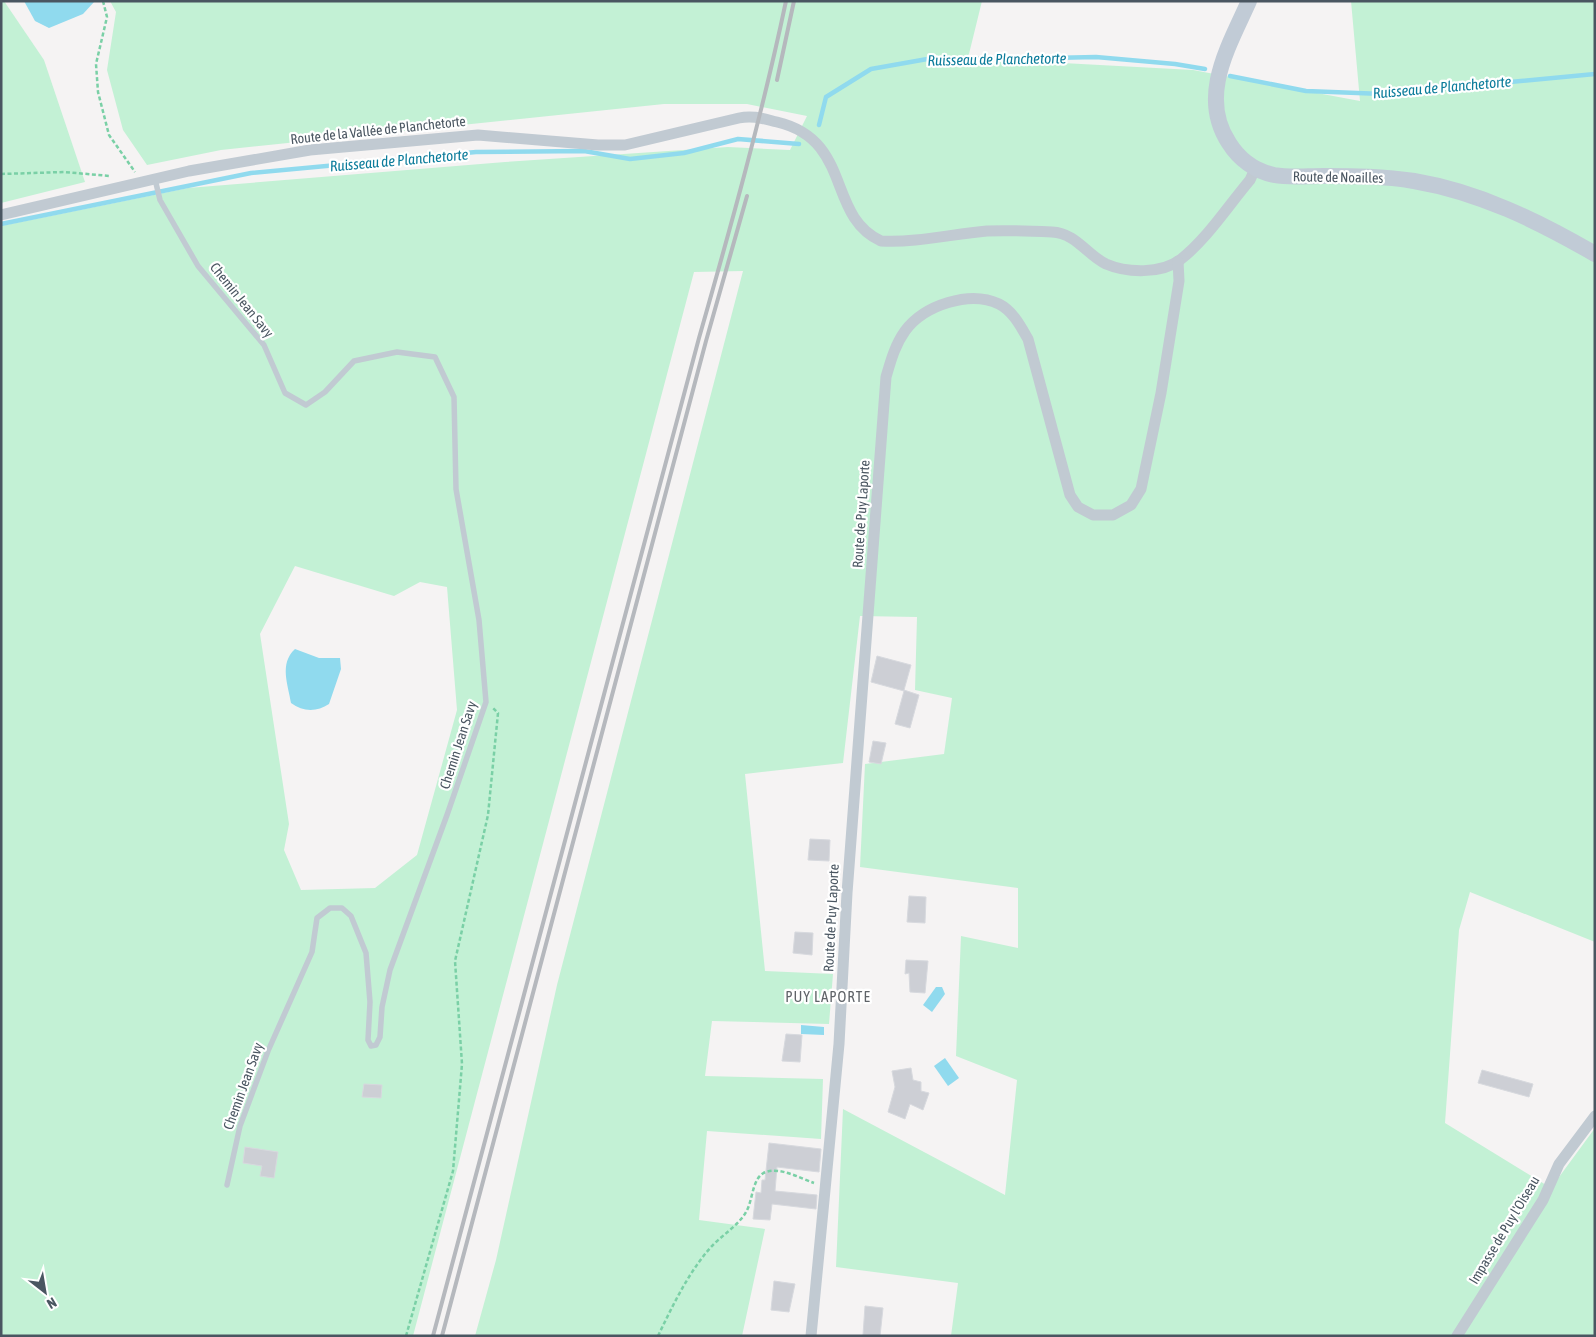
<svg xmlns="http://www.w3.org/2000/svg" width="1596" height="1337" font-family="'Asap Condensed',sans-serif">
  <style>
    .green { fill: #c3f1d5; fill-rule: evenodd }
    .water { fill: #90daee }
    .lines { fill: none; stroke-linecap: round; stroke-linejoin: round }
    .stream { stroke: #90daee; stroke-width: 4.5 }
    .building { fill: #cdcfd5; stroke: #d7d9de }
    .path { stroke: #7ad0a6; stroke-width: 2.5; stroke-dasharray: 4 2.5; stroke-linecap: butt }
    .service { stroke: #c1cad2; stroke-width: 5.5 }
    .minor { stroke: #c1cad2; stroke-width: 11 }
    .secondary { stroke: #c1cbd6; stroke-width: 16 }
    .rail { stroke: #b5b8bd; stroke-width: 4 }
    .labels { text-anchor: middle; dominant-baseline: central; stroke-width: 4.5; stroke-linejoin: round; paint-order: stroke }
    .street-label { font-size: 14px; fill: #4a5661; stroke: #fff }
    .water-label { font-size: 15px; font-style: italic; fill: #0c7c9b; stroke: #fff }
    .neighbourhood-label { font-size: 15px; letter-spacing: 1px; fill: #5f6368; stroke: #fff }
  </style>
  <rect width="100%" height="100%" fill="#f5f3f3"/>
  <g class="green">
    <path d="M1 1H4L44 60 85 182 1 203Z"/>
    <path d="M110 1H982L968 58 1193 70 1360 101 1351 1H1595V942L1470 892 1459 930 1445 1123 1551 1188 1595 1128V1336H951L958 1283 836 1267 843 1109 1005 1195 1017 1080 956 1056 961 936 1018 948V888L860 867 865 764 944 754 952 698 915 690 917 617 860 616 843 763 745 774 765 971 833 974 829 1024 712 1021 705 1076 823 1079 821 1139 707 1131 699 1220 765 1229 742 1336H475L496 1260 557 985 743 271 694 272 413 1336H1V226L188 188 505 162 728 147 790 150 807 116 747 104H664L221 150 147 165 123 130 107 70 116 12ZM295 566 394 596 420 582 447 587 457 710 417 855 375 888 301 890 284 850 289 824 260 634Z"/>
  </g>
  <g class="water">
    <path d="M24 1H93L94 2 83 14 49 28 35 21Z"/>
    <path d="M295 649 319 658H340L341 669 329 704C317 712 303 712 291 703 288 684 279 664 295 649Z"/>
    <path d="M936 987H942L945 994 932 1012 923 1005Z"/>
    <path d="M801 1025 824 1027V1035L801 1034Z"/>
    <path d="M945 1058 959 1078 948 1086 934 1066Z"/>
  </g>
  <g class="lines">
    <g class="stream">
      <path d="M1230 76 1306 91 1383 94 1595 74"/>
      <path d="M819 125 826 97 871 69 933 58 1002 59 1096 57 1175 64 1205 69"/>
      <path d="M1 224 251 173 476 152 584 151 630 159 684 153 738 139 799 144"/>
    </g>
  </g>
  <g class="building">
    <path d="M877 656 911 665 904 690 919 695 910 728 895 724 904 691 871 682Z"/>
    <path d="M873 741 886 743 881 764 869 762Z"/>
    <path d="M810 839 830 840 829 861 808 860Z"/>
    <path d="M909 896 926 897 925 923 907 922Z"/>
    <path d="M795 932 813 933 812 955 793 953Z"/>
    <path d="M906 960 928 961 925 993 910 992 909 973 905 974Z"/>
    <path d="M786 1034 802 1035 800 1062 782 1061Z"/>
    <path d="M911 1068 913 1080 921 1082V1091L929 1093 923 1110 910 1104 905 1119 888 1112 895 1087 892 1071Z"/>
    <path d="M1482 1070 1533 1084 1529 1097 1478 1083Z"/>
    <path d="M364 1084 382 1085 381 1098 362 1097Z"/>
    <path d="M769 1143 821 1149 819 1172 777 1167 775 1191 817 1195 816 1209 772 1204 770 1220 753 1219 756 1192 761 1193 762 1180H765Z"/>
    <path d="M245 1147 278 1152 274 1178 260 1176 262 1166 243 1163Z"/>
    <path d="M774 1281 795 1284 789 1312 771 1310Z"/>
    <path d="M865 1306 883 1308 880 1336 863 1335Z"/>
  </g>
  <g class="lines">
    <g class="path">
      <path d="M103 1 107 17 96 64 98 92 109 135 135 172"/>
      <path d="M1 174 64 172 110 176"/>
      <path d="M406 1336 453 1171 462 1064 455 961 488 815 498 713 493 708"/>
      <path d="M658 1336C673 1305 688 1273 711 1247 722 1235 738 1226 746 1212 753 1201 752 1176 766 1172 780 1167 800 1178 814 1183"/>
    </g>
    <path class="service" d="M155 179 160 200 198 266 264 345 285 393 306 405 325 392 354 361 397 352 435 357 454 397 456 489 479 620 486 702 447 815 390 970 382 1007 380 1037 376 1045 371 1046 368 1040 370 1002 366 953 351 916 342 908H330L317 918 312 952 268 1051 240 1126 227 1185"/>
    <g class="minor">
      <path d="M1 215 189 171 310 150 478 135 598 145H625L739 118C753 115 764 119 777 122 853 140 826 216 881 241 916 243 952 234 987 231 1008 230 1030 231 1052 232 1076 233 1087 255 1106 264 1127 273 1161 274 1180 260 1207 239 1228 206 1250 180L1255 169"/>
      <path d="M811 1336 839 1044 847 893 886 377C891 360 895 345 905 331 924 305 970 290 999 304 1013 311 1021 327 1028 339L1070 495 1078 507 1093 515H1113L1131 505 1141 489 1161 393 1179 281 1178 261"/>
      <path d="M1457 1336 1543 1200 1559 1164 1595 1116"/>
    </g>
    <path class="secondary" d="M1249 1C1229 46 1198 96 1229 143 1239 159 1255 171 1274 175 1290 178 1307 176 1323 176 1353 176 1384 176 1414 181 1479 192 1538 221 1595 254"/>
    <g class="rail">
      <path d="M777 80 794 1"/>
      <path d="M433 1336 699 338C731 226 762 115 786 1"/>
      <path d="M442 1336 706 341 747 196"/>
    </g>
  </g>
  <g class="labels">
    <g class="street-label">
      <text transform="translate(378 130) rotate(-6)">Route de la Vallée de Planchetorte</text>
      <text transform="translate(1338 177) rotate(1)">Route de Noailles</text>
      <text transform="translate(242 300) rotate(51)">Chemin Jean Savy</text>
      <text transform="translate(861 514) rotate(-86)">Route de Puy Laporte</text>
      <text transform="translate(458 745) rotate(-72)">Chemin Jean Savy</text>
      <text transform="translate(831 918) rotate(-87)">Route de Puy Laporte</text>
      <text transform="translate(243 1086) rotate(-70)">Chemin Jean Savy</text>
      <text transform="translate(1504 1230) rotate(-59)">Impasse de Puy l'Oiseau</text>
    </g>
    <g class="water-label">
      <text transform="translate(997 59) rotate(-1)">Ruisseau de Planchetorte</text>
      <text transform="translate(1442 87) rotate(-5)">Ruisseau de Planchetorte</text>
      <text transform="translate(399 160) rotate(-5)">Ruisseau de Planchetorte</text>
    </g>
    <g class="neighbourhood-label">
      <text x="828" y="996">PUY LAPORTE</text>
    </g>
  </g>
  <rect width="1596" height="1337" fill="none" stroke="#4a5661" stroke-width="5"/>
  <g transform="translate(45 1292) rotate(149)" stroke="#ffffff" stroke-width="4" paint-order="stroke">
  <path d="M0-4L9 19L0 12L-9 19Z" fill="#4a5661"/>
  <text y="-8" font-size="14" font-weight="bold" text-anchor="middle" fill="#4a5661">N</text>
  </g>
</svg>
